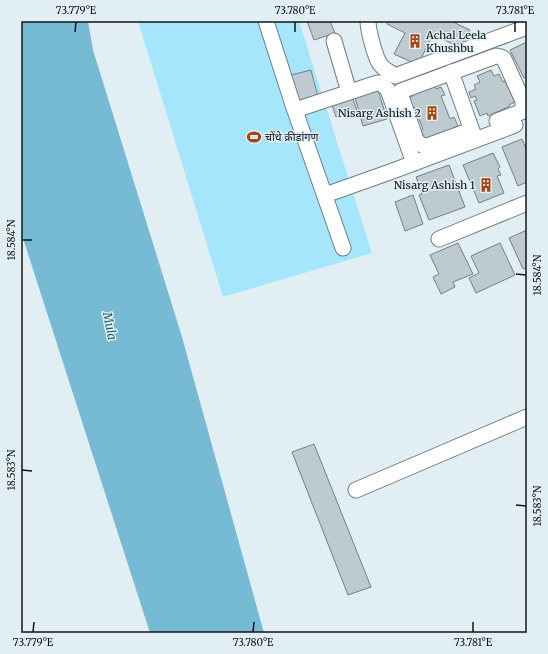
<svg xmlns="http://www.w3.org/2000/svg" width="548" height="654" font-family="Merriweather,'Noto Sans Devanagari',serif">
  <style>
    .green { fill: #a6e6fd }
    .water { fill: #76bbd3 }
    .building { fill: #bdcbd1; stroke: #727f84 }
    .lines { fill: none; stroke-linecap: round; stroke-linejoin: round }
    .minor-casing { stroke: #6f7d81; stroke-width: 17 }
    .minor { stroke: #fff; stroke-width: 15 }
    .ticks { fill: none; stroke: #101517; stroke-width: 1.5 }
    .labels { text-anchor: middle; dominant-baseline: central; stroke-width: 3; stroke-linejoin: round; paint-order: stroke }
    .poi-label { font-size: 11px; fill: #101517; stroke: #e1eff5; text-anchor: start }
    .water-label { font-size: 12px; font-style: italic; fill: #1e5768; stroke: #e1eff5 }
    .neatline { fill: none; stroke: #101517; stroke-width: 1.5 }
    .ticks-label { font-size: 10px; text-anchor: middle; fill: #101517 }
  </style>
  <rect width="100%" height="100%" fill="#e1eff5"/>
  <path class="green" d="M138 21H299L372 253 223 297Z"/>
  <path class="water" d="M21 21H88L93 50 182 337 264 633H150L21 232Z"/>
  <g class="building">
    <path d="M307 21H330L335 33 314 40Z"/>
    <path d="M388 21H451L470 30 460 48 433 34 418 65 394 54 405 33 387 24Z"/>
    <path d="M527 42V77L524 78 510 50Z"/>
    <path d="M311 70 318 97 298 102 291 75Z"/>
    <path d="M491 70 494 76 499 74 503 82 505 81 508 88 511 87 517 101 509 105 510 106 488 116 487 113 480 116 474 101 477 100 475 96 471 98 469 92 476 89 474 85 480 82 477 76Z"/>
    <path d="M433 81 436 89 441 87 445 95 441 96 450 119 454 117 458 126 453 128 454 130 425 140 421 130 423 129 414 107 411 108 407 99 414 95 412 89Z"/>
    <path d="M377 87 387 119 363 126 354 94Z"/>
    <path d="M351 93 357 111 336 117 330 99Z"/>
    <path d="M522 139 527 151V182L518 186 502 147Z"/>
    <path d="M493 153 500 167 498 169 501 175 497 176 504 193 479 203 463 165Z"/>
    <path d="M449 165 465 207 429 220 419 195 422 194 416 177Z"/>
    <path d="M413 195 423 224 405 231 395 202Z"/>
    <path d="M527 230V267L523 269 509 238Z"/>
    <path d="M458 243 473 274 453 282 455 287 441 294 433 277 439 274 430 255Z"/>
    <path d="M500 243 515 275 476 293 469 278 479 273 471 256Z"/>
    <path d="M314 444 371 587 348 595 292 452Z"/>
  </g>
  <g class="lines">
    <defs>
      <g id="minor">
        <path d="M266 21 293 105 343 248"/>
        <path d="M368 21C368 30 375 57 380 64 383 69 390 72 395 76L527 27"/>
        <path d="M334 41 349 92"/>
        <path d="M451 72 475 139"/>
        <path d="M295 110 377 83H381L388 90 414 163"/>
        <path d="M471 130 427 146C422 146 419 144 416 140L401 96V91L496 56 501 57 504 59 523 101V109L521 112 497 121"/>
        <path d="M325 195 390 172 515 125"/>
        <path d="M439 239 527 203"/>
        <path d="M356 490 527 417"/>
      </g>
    </defs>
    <use href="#minor" class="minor-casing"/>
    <use href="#minor" class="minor"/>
  </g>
  <path class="ticks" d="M75 32 76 22M295 32V22M515 32V22M22 240H32M516 274 526 275M22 470 32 471M516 505 526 506M33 632 34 622M253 632 254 622M473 632V622"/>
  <defs>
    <symbol id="building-bare" viewBox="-9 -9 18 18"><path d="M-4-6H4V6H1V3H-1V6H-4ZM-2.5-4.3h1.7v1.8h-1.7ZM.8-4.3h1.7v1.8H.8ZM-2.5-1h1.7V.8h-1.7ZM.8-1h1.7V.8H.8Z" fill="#a84314" stroke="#e1eff5" stroke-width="2.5" paint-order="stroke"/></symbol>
    <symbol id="stadium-bare" viewBox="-9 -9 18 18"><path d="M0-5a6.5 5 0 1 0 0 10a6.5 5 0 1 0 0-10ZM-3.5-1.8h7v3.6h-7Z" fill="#a84314" stroke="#e1eff5" stroke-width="2.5" paint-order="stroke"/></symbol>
  </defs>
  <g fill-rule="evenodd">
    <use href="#building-bare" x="405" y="31" width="20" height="20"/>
    <use href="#building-bare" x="422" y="103" width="20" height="20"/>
    <use href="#stadium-bare" x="244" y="127" width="20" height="20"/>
    <use href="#building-bare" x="476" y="175" width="20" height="20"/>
  </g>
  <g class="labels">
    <g class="poi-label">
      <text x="426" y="35">Achal Leela<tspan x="426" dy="13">Khushbu</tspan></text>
      <text x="421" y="113" text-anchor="end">Nisarg Ashish 2</text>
      <text x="265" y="137">चोंधे क्रीडांगण</text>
      <text x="475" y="185" text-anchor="end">Nisarg Ashish 1</text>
    </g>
    <g class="water-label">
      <text transform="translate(110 326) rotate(78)">Mula</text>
    </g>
  </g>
  <rect width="548" height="654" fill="none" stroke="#e1eff5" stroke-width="44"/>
  <rect x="22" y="22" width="504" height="610" class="neatline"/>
  <g class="ticks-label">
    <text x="76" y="14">73.779°E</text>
    <text x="295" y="14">73.780°E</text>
    <text x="515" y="14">73.781°E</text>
    <text transform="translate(11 240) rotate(-90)" y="4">18.584°N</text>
    <text transform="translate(537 275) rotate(-90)" y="4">18.584°N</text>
    <text transform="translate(11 470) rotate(-90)" y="4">18.583°N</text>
    <text transform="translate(537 506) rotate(-90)" y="4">18.583°N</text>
    <text x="33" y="646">73.779°E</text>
    <text x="253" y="646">73.780°E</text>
    <text x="473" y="646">73.781°E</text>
  </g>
</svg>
